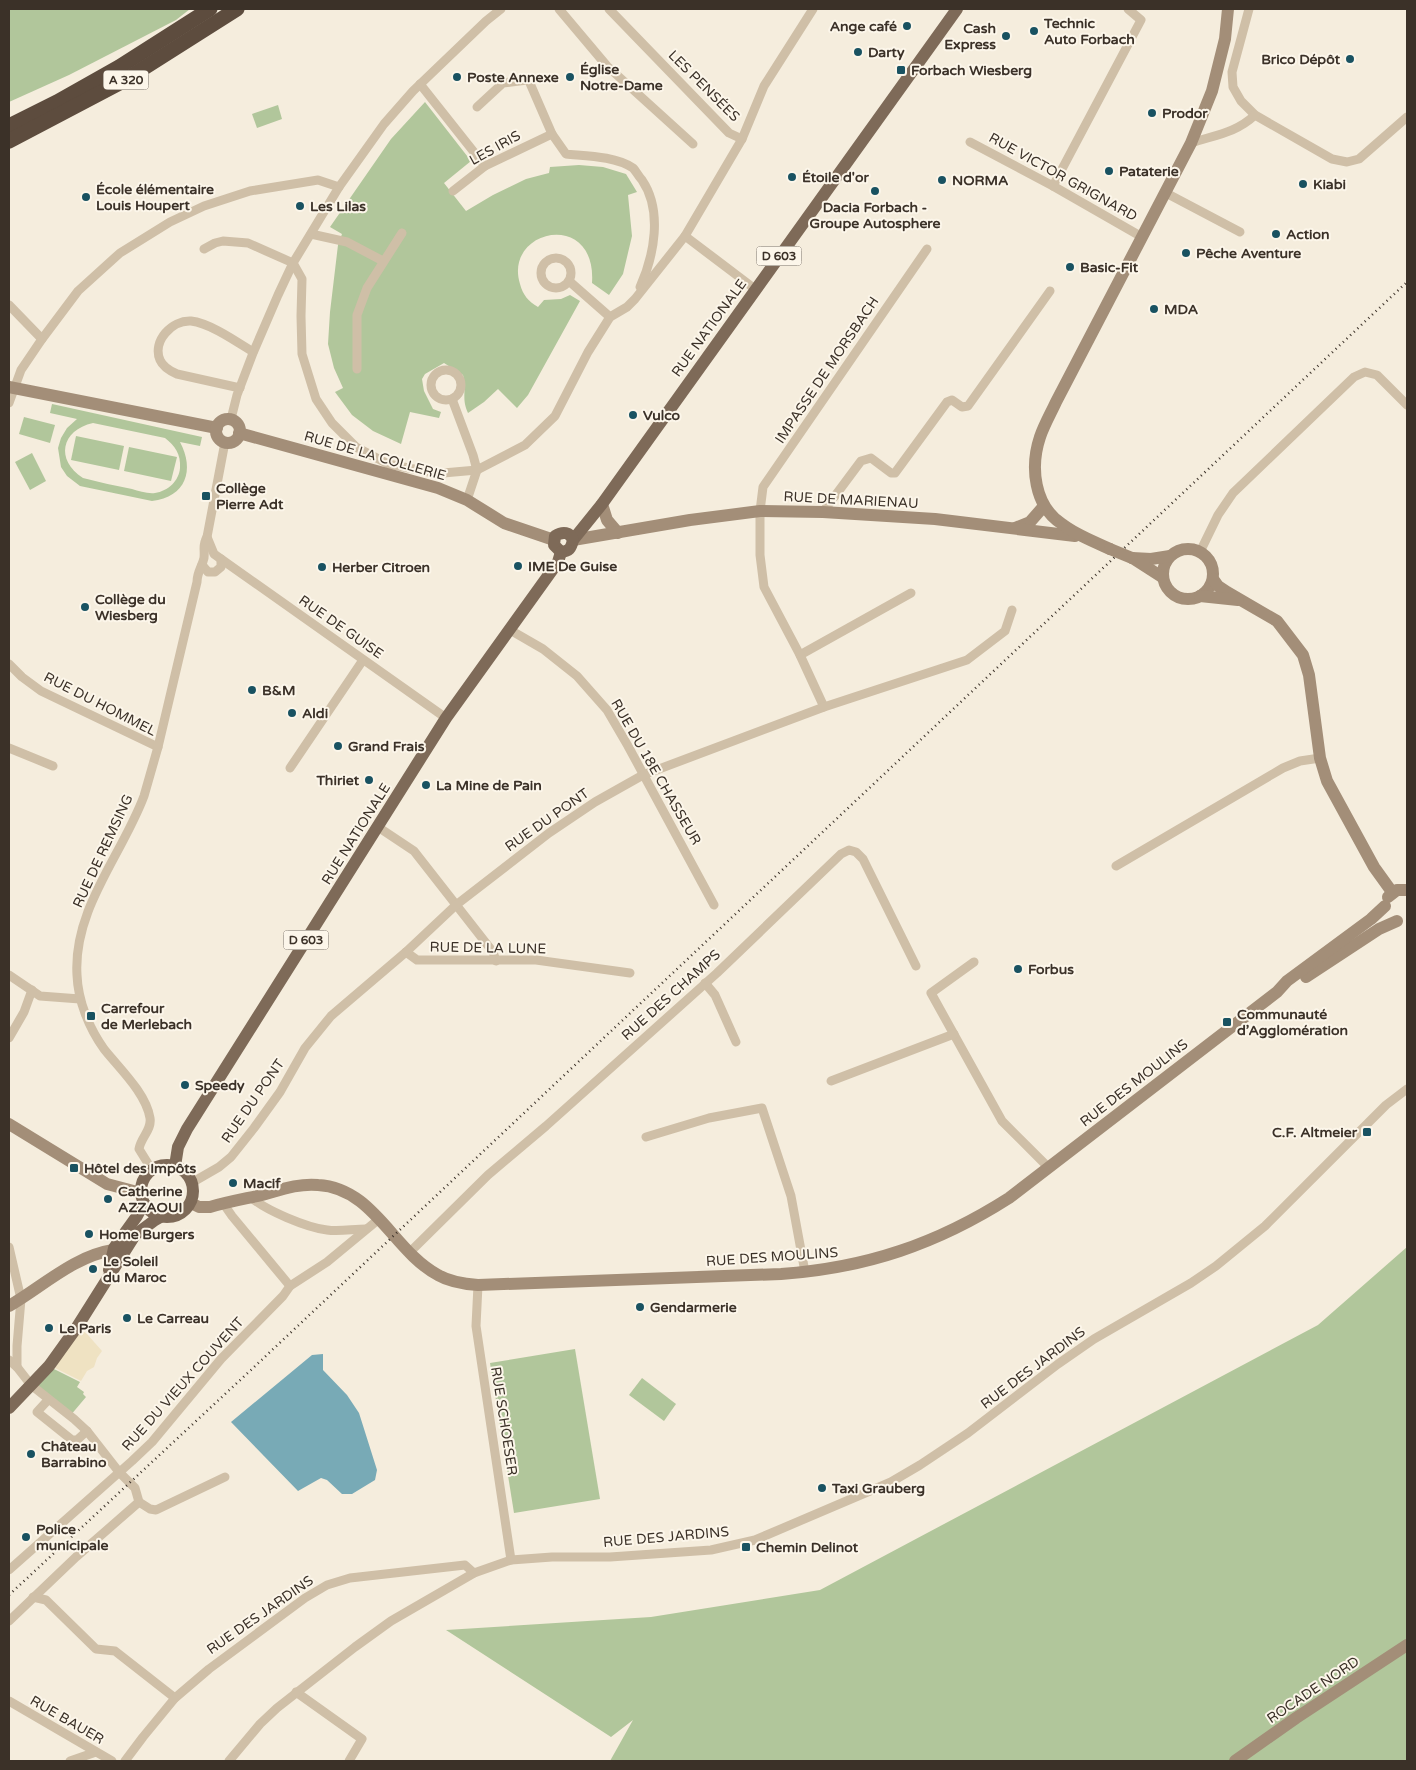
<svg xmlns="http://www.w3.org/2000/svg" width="1416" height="1770" font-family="'Varela Round',sans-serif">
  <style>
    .green { fill: #b1c69b; fill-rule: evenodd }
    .plaza { fill: #efe2c2 }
    .water { fill: #78aab6 }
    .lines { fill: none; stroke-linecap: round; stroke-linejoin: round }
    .street { stroke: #cfbfa7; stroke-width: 9 }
    .secondary { stroke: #a38e78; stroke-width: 12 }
    .primary { stroke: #7e6a58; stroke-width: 12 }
    .highway { stroke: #5d4c3e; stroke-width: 15 }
    .rail { stroke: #3b3128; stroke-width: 2.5; stroke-dasharray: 1 4; stroke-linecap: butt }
    .secondary-bridge { stroke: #a38e78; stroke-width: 12 }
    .poi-dot { fill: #195261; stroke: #fcf6ea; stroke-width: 2 }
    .labels { text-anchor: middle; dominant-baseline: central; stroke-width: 4; stroke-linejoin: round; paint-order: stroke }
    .shield { fill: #fcf6ea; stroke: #756c62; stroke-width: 1 }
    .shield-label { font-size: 12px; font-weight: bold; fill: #3b3128 }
    .poi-label { font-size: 14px; font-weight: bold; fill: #3b3128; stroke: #fcf6ea; text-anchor: start }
    .street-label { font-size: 14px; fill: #3b3128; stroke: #fcf6ea }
  </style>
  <rect width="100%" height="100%" fill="#f5eddd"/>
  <g class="green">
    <path d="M9 9H190L176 20 69 75 9 102Z"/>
    <path d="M425 102 471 161 444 183 466 211 493 195 526 179 549 173 550 167 579 165 603 167 626 174 637 192 628 195 632 236 623 274 609 295 592 283C597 209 503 229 520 284 523 295 528 301 538 307L544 300 561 299 570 295 580 301 528 395 517 408 498 389 484 402 468 413C461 398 467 390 463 375L444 363 425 374 422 379 424 391 433 409 441 412 439 418 410 412 401 444 373 431 352 415 335 392 343 388 334 368 328 344 330 312 338 245 342 234 330 227 391 139Z"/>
    <path d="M278 105 282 119 257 128 252 114Z"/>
    <path d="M52 404 202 437 200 446 180 442C195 470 186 497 152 501L80 486 67 476 61 467 58 448 61 438 67 428 77 419 50 413ZM93 423 165 438C175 446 181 454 180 468 179 481 168 491 155 493 148 494 139 491 132 489 116 486 99 482 83 478 55 460 61 430 93 423Z"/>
    <path d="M24 417 55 425 50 443 19 434Z"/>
    <path d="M76 436 124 446 119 470 71 460Z"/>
    <path d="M129 447 177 457 171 481 124 471Z"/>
    <path d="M32 453 46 481 30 490 15 462Z"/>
    <path d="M1407 1247V1761H610L633 1720 611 1737 446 1630 651 1617 820 1590 1318 1325Z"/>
    <path d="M575 1349 600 1499 514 1513 490 1363Z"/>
    <path d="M52 1368 80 1382 77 1387 84 1392 83 1394 86 1397 70 1416 35 1387Z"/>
    <path d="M642 1378 676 1404 664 1421 629 1395Z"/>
  </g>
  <path class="plaza" d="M77 1327 87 1334 102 1351 97 1358 94 1367 87 1371 81 1381 55 1368Z"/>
  <path class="water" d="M323 1354V1370L347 1395 359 1413 377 1470 375 1480 352 1494H342L327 1480 321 1478 298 1491 231 1422 312 1355Z"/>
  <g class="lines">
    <g class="street">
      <path d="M559 9 607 66 693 144"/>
      <path d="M609 9 729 133 742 139"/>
      <path d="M1249 9 1232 72 1233 87 1241 101 1255 115 1332 159 1347 162 1359 159 1407 117"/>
      <path d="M420 84 485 166"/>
      <path d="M477 107 503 83 527 80 529 81 552 134 566 154C586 156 615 156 633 168 636 171 639 177 642 180 663 211 654 256 640 287"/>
      <path d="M970 142 1053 186 1142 237"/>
      <path d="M1191 143C1215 135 1236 133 1255 115"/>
      <path d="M1053 186 1141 20 1128 9"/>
      <path d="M453 191 485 166 552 134"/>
      <path d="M1166 193 1240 232"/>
      <path d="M311 234 347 242 383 261"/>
      <path d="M685 236 755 289"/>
      <path d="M204 249 215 243 223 241 248 243 293 263 302 279 301 316 302 354 316 399 332 423 356 447 388 464 429 472 443 473 477 470 525 445 555 416 588 352 610 317 627 307 635 299 685 236 742 139 764 86 813 9"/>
      <circle cx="556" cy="273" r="15"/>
      <path d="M569 281 610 317"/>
      <path d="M9 305 42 339"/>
      <path d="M357 369V315L367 288 402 233"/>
      <circle cx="446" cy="385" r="15"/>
      <path d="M240 388 177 374C170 371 163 367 160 360 152 341 172 320 191 321 210 323 237 342 253 352"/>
      <path d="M452 399 473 455 477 470 467 500"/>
      <path d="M9 403 21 370 42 339 78 291 120 253 170 222 204 206 250 191 318 180 339 187"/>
      <path d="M231 419 237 395 253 353 278 295 293 263 339 187 384 124 413 91 486 21 501 9"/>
      <path d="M823 512 861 461 871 458 891 473H895L947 402 952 400 962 407 968 406 1050 291"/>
      <path d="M207 537 214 554 221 559 446 718"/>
      <path d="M1200 552 1218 515 1233 493 1354 377 1365 372 1377 375 1407 405"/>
      <path d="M202 565 208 572H215L221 567V559"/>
      <path d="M510 630 543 649 577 676 607 710 628 746 714 905"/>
      <path d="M800 655 911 593"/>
      <path d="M9 664 22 677 41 691 158 747"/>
      <path d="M824 707 800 655 764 587 760 555V511L763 487 927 249"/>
      <path d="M9 748 53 766"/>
      <path d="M290 768 363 660"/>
      <path d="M378 827 414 851 493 952 496 961"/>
      <path d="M1116 866 1283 768 1300 761 1320 758"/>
      <path d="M406 952 417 960H536L630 973"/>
      <path d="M974 962 931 993 1002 1121 1049 1168"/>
      <path d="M9 975 40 996 80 999"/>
      <path d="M705 983 715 995 736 1042"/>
      <path d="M9 1038 24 1012 32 990"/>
      <path d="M831 1081 954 1034"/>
      <path d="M646 1137 709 1118 762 1108 791 1196 805 1272"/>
      <path d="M152 1170 139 1149C141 1137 152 1130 150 1118 146 1093 119 1068 104 1049 89 1028 78 1001 77 975 73 909 122 855 144 796L158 747 197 582C197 572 202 567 204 558 205 548 202 546 207 537L225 442"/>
      <path d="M193 1182 219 1167 231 1157 254 1128 280 1092 305 1048 331 1016 406 952 456 905 549 833 595 802 643 775 824 707 967 660 1005 631 1012 610"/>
      <path d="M251 1197C264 1210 308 1228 327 1230 339 1232 353 1229 366 1229"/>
      <path d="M223 1203 232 1216 290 1286"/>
      <path d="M9 1247 21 1299 17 1346V1367"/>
      <path d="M410 1252 488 1175 546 1126 717 973 841 854 849 850 856 852 863 859 916 966"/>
      <path d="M478 1285 476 1326 511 1560"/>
      <path d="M9 1360 17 1367 31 1385 74 1419 87 1431 119 1472 135 1488 139 1502 76 1557 9 1621"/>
      <path d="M48 1400 37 1412 72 1440H77L87 1431"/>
      <path d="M139 1502 150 1509 156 1510 225 1477"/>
      <path d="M9 1570 132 1461 152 1442 221 1359 283 1296 290 1286 327 1262 379 1219"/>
      <path d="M33 1597 46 1600 96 1649 115 1651 175 1698"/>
      <path d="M296 1692 362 1739 349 1761"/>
      <path d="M9 1701 112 1761"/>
      <path d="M70 1761 96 1752"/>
      <path d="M125 1761 143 1737 175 1698 209 1669 305 1598 327 1585 350 1578 465 1565 474 1573"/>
      <path d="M229 1761 260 1724 277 1708 355 1647 391 1621 474 1573 511 1560 552 1557H610L711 1550 755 1540 891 1482 920 1465 968 1433 1058 1364 1094 1339 1191 1283 1216 1266 1265 1226 1386 1105 1407 1089"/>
    </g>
    <g class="secondary">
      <path d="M9 387 217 428"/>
      <circle cx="228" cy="431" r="12"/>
      <path d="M239 433 438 488 467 500 504 523 554 540"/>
      <path d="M602 504 607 520 618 533"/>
      <path d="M1015 528 1030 522 1044 506"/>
      <path d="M573 540 690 520 760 511 823 512 935 519 1075 536"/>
      <circle cx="1188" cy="574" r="25"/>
      <path d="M1110 549C1093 541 1076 535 1062 524 1034 506 1030 467 1040 437 1044 425 1051 413 1056 402L1191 143 1212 91 1225 39 1228 9"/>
      <path d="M1132 558 1151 559 1170 556"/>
      <path d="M1134 559 1162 577"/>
      <path d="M1213 579 1218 586 1227 592 1277 621 1303 655 1309 675 1320 758 1327 781 1374 867 1392 892"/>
      <path d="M1200 596 1238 600"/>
      <path d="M1388 897 1397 890H1407"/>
      <path d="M1306 977 1379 929 1397 921"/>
      <path d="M9 1124 107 1184 141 1193"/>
      <path d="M191 1203 199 1207H210C227 1202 244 1199 262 1195 280 1190 299 1183 318 1185 374 1188 393 1251 438 1275 450 1282 464 1284 478 1285L781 1274C866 1268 937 1244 1009 1198L1277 992 1287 981 1371 919 1385 906"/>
      <path d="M9 1306C42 1287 74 1256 113 1250"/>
      <path d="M1235 1761 1296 1718 1407 1645"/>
    </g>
    <g class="primary">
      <path d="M561 552C569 551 571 549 573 540L602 504 957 9"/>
      <path d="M561 552 554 545 555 536C563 531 570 532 573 540"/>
      <circle cx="167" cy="1191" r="26"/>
      <path d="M175 1166 178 1147 187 1129 446 718 558 562 561 552"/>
      <path d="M109 1270 114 1248 137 1216 144 1203"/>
      <path d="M9 1408 49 1366 77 1327 135 1235 155 1220 162 1216"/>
    </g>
    <g class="highway">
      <path d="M9 126 57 102 119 67 210 9"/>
      <path d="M9 141 125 80 237 9"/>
    </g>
    <path class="rail" d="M9 1595 252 1369 1407 282"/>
    <path class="secondary-bridge" d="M1110 549 1132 558"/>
  </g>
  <g class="poi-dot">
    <circle cx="907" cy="26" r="5"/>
    <circle cx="1034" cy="31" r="5"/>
    <circle cx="1006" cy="36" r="5"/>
    <circle cx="858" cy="52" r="5"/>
    <circle cx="1350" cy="59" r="5"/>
    <rect x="896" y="65" width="10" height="10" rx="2.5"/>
    <circle cx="457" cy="77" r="5"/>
    <circle cx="570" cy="77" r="5"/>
    <circle cx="1152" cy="113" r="5"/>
    <circle cx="1109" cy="171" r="5"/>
    <circle cx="792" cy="177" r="5"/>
    <circle cx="942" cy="180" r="5"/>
    <circle cx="1303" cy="184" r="5"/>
    <circle cx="875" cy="191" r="5"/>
    <circle cx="86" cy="197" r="5"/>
    <circle cx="300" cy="206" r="5"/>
    <circle cx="1276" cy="234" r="5"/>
    <circle cx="1186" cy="253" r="5"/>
    <circle cx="1070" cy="267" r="5"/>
    <circle cx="1154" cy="309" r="5"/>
    <circle cx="633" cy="415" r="5"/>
    <rect x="201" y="491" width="10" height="10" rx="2.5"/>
    <circle cx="518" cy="566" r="5"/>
    <circle cx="322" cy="567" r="5"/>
    <circle cx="85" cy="607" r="5"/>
    <circle cx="252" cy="690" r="5"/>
    <circle cx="292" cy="713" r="5"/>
    <circle cx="338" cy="746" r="5"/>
    <circle cx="369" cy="780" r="5"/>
    <circle cx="426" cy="785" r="5"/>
    <circle cx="1018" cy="969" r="5"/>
    <rect x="86" y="1011" width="10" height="10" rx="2.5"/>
    <rect x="1222" y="1017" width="10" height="10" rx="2.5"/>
    <circle cx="185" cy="1085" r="5"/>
    <rect x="1362" y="1127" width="10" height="10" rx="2.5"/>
    <rect x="69" y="1163" width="10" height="10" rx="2.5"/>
    <circle cx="233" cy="1183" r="5"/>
    <circle cx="108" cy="1199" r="5"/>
    <circle cx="89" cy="1234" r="5"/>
    <circle cx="93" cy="1269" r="5"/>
    <circle cx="640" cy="1307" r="5"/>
    <circle cx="127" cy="1318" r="5"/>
    <circle cx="49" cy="1328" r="5"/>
    <circle cx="31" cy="1454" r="5"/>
    <circle cx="822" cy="1488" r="5"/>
    <circle cx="26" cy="1537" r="5"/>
    <rect x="741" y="1542" width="10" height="10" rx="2.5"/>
  </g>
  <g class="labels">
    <g class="shield">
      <rect x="103.5" y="70.5" width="45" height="19" rx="4"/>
      <rect x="756.5" y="246.5" width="45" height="19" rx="4"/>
      <rect x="283.5" y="930.5" width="45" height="19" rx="4"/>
    </g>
    <g class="shield-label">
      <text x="126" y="80">A 320</text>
      <text x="779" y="256">D 603</text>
      <text x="306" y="940">D 603</text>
    </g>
    <g class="poi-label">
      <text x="1044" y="23">Technic<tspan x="1044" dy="16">Auto Forbach</tspan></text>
      <text x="897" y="26" text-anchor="end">Ange café</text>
      <text x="996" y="28" text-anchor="end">Cash<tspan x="996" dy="16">Express</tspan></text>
      <text x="868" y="52">Darty</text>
      <text x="1340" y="59" text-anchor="end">Brico Dépôt</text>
      <text x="580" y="69">Église<tspan x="580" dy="16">Notre-Dame</tspan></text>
      <text x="911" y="70">Forbach Wiesberg</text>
      <text x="467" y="77">Poste Annexe</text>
      <text x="1162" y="113">Prodor</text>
      <text x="1119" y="171">Pataterie</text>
      <text x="802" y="177">Étoile d'or</text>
      <text x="952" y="180">NORMA</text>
      <text x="1313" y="184">Kiabi</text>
      <text x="96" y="189">École élémentaire<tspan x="96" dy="16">Louis Houpert</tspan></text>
      <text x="310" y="206">Les Lilas</text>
      <text x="875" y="207" text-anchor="middle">Dacia Forbach -<tspan x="875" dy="16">Groupe Autosphere</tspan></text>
      <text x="1286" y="234">Action</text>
      <text x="1196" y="253">Pêche Aventure</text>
      <text x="1080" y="267">Basic-Fit</text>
      <text x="1164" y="309">MDA</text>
      <text x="643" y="415">Vulco</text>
      <text x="216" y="488">Collège<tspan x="216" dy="16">Pierre Adt</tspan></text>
      <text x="528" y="566">IME De Guise</text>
      <text x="332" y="567">Herber Citroen</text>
      <text x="95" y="599">Collège du<tspan x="95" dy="16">Wiesberg</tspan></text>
      <text x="262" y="690">B&amp;M</text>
      <text x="302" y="713">Aldi</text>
      <text x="348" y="746">Grand Frais</text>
      <text x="359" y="780" text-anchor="end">Thiriet</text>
      <text x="436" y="785">La Mine de Pain</text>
      <text x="1028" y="969">Forbus</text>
      <text x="101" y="1008">Carrefour<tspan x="101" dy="16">de Merlebach</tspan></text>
      <text x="1237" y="1014">Communauté<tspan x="1237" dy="16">d’Agglomération</tspan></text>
      <text x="195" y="1085">Speedy</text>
      <text x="1357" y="1132" text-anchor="end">C.F. Altmeier</text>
      <text x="84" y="1168">Hôtel des Impôts</text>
      <text x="243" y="1183">Macif</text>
      <text x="118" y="1191">Catherine<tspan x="118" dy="16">AZZAOUI</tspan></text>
      <text x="99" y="1234">Home Burgers</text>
      <text x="103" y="1261">Le Soleil<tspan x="103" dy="16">du Maroc</tspan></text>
      <text x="650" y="1307">Gendarmerie</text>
      <text x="137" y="1318">Le Carreau</text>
      <text x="59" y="1328">Le Paris</text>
      <text x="41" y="1446">Château<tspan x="41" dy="16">Barrabino</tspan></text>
      <text x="832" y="1488">Taxi Grauberg</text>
      <text x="36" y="1529">Police<tspan x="36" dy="16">municipale</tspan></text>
      <text x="756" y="1547">Chemin Delinot</text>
    </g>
    <g class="street-label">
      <text transform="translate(704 86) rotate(45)">LES PENSÉES</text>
      <text transform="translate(495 148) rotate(-29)">LES IRIS</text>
      <text transform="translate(1063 177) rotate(29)">RUE VICTOR GRIGNARD</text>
      <text transform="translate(709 328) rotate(-54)">RUE NATIONALE</text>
      <text transform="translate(827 370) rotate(-56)">IMPASSE DE MORSBACH</text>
      <text transform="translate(375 456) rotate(16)">RUE DE LA COLLERIE</text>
      <text transform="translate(851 500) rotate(3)">RUE DE MARIENAU</text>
      <text transform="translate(341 627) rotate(35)">RUE DE GUISE</text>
      <text transform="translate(100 704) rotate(27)">RUE DU HOMMEL</text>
      <text transform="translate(656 772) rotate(60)">RUE DU 18E CHASSEUR</text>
      <text transform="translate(547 820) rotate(-35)">RUE DU PONT</text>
      <text transform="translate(356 834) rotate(-58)">RUE NATIONALE</text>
      <text transform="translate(103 851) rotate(-65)">RUE DE REMSING</text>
      <text transform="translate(488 948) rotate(1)">RUE DE LA LUNE</text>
      <text transform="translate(671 995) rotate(-42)">RUE DES CHAMPS</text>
      <text transform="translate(1134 1083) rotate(-38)">RUE DES MOULINS</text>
      <text transform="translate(253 1101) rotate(-55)">RUE DU PONT</text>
      <text transform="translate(772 1257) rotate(-4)">RUE DES MOULINS</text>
      <text transform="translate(1033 1368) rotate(-37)">RUE DES JARDINS</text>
      <text transform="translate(183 1384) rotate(-48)">RUE DU VIEUX COUVENT</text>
      <text transform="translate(504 1421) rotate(81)">RUE SCHOESER</text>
      <text transform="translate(666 1537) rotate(-5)">RUE DES JARDINS</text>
      <text transform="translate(260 1615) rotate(-35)">RUE DES JARDINS</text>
      <text transform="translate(1313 1690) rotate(-34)">ROCADE NORD</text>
      <text transform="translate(67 1720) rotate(30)">RUE BAUER</text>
    </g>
  </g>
  <rect width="1416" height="1770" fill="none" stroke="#3b3128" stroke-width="20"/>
</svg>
